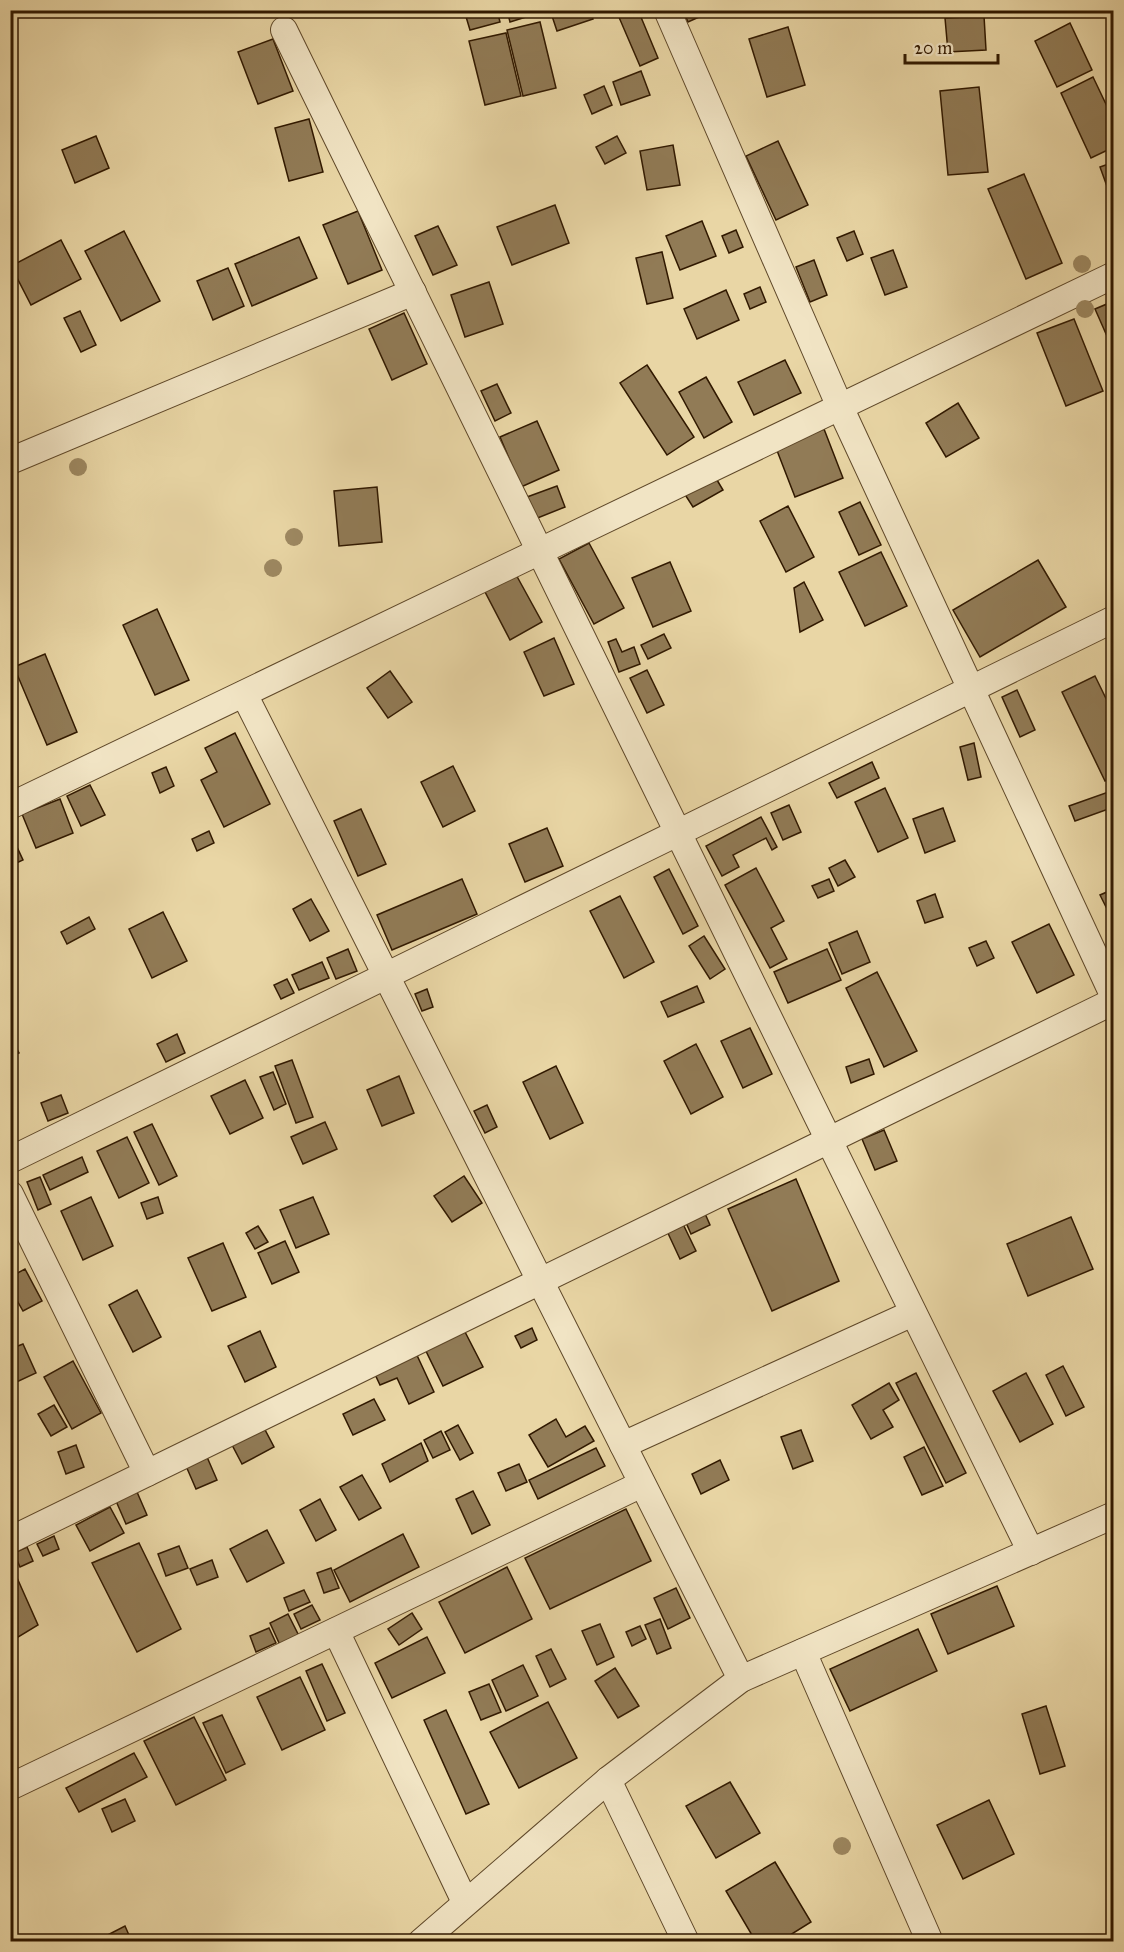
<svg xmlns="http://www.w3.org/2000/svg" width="1124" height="1952" font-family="'IM FELL Great Primer',serif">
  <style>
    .building { fill: #917b56; stroke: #311900; stroke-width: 1.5 }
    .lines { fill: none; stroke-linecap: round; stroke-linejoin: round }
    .street-casing { stroke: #5f4829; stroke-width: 28 }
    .street { stroke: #f1e4c4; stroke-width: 26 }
    .tree { fill: #9d8861 }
  </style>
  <rect width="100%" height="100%" fill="#e9d6a5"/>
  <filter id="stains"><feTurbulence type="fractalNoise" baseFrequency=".00333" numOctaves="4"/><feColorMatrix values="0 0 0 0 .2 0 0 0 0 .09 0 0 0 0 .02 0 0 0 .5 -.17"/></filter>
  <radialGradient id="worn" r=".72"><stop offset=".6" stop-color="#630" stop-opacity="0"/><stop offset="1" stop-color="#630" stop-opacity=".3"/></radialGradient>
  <g class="building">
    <path d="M464 10H497L500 22 470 30Z"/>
    <path d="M507 10H542V12L510 22Z"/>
    <path d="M557 10H590L593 19 557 31 551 13Z"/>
    <path d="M629 10H638L658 58 640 66 618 15Z"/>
    <path d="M683 10H707L708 13 688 22Z"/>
    <path d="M984 16 986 50 948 52 945 18Z"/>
    <path d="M540 22 556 88 523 96 507 30Z"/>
    <path d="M1070 23 1092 70 1057 87 1035 41Z"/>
    <path d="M788 27 805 85 767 97 749 39Z"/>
    <path d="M506 33 521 96 485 105 469 41Z"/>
    <path d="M273 39 293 91 258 104 238 52Z"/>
    <path d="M641 71 650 95 621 105 613 82Z"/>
    <path d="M1093 77 1114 121V147L1091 158 1061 93Z"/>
    <path d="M604 86 612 105 592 114 584 95Z"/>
    <path d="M979 87 988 172 948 175 940 91Z"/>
    <path d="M309 119 323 172 289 181 275 128Z"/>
    <path d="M96 136 109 168 75 183 62 150Z"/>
    <path d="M617 136 626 153 605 164 596 147Z"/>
    <path d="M778 141 808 205 776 220 746 156Z"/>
    <path d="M673 145 680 185 647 190 640 151Z"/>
    <path d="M1114 162V203H1113L1100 167Z"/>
    <path d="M1024 174 1062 263 1026 279 988 189Z"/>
    <path d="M555 205 569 243 512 265 497 227Z"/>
    <path d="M358 211 382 270 348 284 323 225Z"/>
    <path d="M702 221 716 256 680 270 666 236Z"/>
    <path d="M438 226 457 265 433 275 415 236Z"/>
    <path d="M736 230 743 247 729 253 722 236Z"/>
    <path d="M124 231 160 301 121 321 85 251Z"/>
    <path d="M854 231 863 254 847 261 837 238Z"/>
    <path d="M299 237 317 278 252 306 235 264Z"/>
    <path d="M61 240 81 279 31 305 11 266Z"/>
    <path d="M893 250 907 287 885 295 871 258Z"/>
    <path d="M662 252 673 298 647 304 636 258Z"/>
    <path d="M814 260 827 295 810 302 796 267Z"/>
    <path d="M228 268 244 306 213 320 197 281Z"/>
    <path d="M489 282 503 324 465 337 451 295Z"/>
    <path d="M760 287 766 302 750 309 744 294Z"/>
    <path d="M726 290 739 320 697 339 684 309Z"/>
    <path d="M1114 301V352L1095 309Z"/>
    <path d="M80 311 96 345 81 352 64 318Z"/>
    <path d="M404 313 427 364 392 380 369 329Z"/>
    <path d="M1074 319 1103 391 1066 406 1037 333Z"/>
    <path d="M785 360 801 393 754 415 738 382Z"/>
    <path d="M647 365 694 437 667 455 620 383Z"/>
    <path d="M706 377 732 422 704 438 679 392Z"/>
    <path d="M497 384 511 413 495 421 481 391Z"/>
    <path d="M958 403 979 438 946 457 926 423Z"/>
    <path d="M537 421 559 470 521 487 500 437Z"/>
    <path d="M824 429 843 478 795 497 776 448Z"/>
    <path d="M714 475 723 490 693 507 684 493Z"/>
    <path d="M557 486 565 507 535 519 527 497Z"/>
    <path d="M377 487 382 542 339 546 334 491Z"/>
    <path d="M860 502 881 545 859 555 839 512Z"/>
    <path d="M788 506 814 557 786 572 760 521Z"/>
    <path d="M589 543 624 608 594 624 559 559Z"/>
    <path d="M881 552 907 606 865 626 839 572Z"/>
    <path d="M1038 560 1066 607 980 657 953 610Z"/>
    <path d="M670 562 691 611 653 627 632 578Z"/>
    <path d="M514 571 542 622 510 640 483 588Z"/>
    <path d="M804 582 823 620 800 632 794 588Z"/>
    <path d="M157 609 189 680 155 695 123 625Z"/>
    <path d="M664 634 671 648 648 659 641 645Z"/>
    <path d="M554 638 574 684 544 696 524 652Z"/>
    <path d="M616 639 622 652 634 647 640 664 619 672 608 642Z"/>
    <path d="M45 654 77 732 47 745 14 667Z"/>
    <path d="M647 670 664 705 647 713 630 678Z"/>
    <path d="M390 671 412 702 388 718 367 688Z"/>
    <path d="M1095 676 1114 715V777L1105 781 1062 692Z"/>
    <path d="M1017 690 1035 730 1020 737 1002 697Z"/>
    <path d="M235 733 270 804 224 827 201 780 217 772 205 748Z"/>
    <path d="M974 743 981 777 968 780 960 747Z"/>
    <path d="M872 762 879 778 837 798 829 783Z"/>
    <path d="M453 766 475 811 443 827 421 782Z"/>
    <path d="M166 767 174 786 160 793 152 773Z"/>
    <path d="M90 785 105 815 81 826 67 796Z"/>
    <path d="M885 788 908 838 878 852 855 802Z"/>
    <path d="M1114 790V807L1075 821 1069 806Z"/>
    <path d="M60 799 73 833 36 848 22 814Z"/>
    <path d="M789 805 801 832 783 840 771 813Z"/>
    <path d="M943 808 955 841 925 853 913 819Z"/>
    <path d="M361 809 386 864 358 876 334 821Z"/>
    <path d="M761 817 777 847 772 850 766 838 733 855 739 867 722 876 706 846Z"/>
    <path d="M547 828 563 866 525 882 509 844Z"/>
    <path d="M209 831 214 843 197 851 192 839Z"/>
    <path d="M10 832 23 860 10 866Z"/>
    <path d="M845 860 855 877 838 886 829 868Z"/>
    <path d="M756 868 784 921 771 928 787 959 770 968 725 885Z"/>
    <path d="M669 869 698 926 683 934 654 877Z"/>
    <path d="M462 879 477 914 392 950 377 915Z"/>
    <path d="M829 879 834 891 818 898 812 886Z"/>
    <path d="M1114 889V923L1100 895Z"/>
    <path d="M935 894 943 917 925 923 917 901Z"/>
    <path d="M620 896 654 962 624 978 590 911Z"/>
    <path d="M311 899 329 931 310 941 293 909Z"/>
    <path d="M163 912 187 961 152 978 129 929Z"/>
    <path d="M89 917 95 929 67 944 61 932Z"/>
    <path d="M1049 924 1074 975 1037 993 1012 942Z"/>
    <path d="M857 931 870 962 842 974 829 943Z"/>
    <path d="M704 936 725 969 710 979 689 946Z"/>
    <path d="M986 941 994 958 977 966 969 948Z"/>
    <path d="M348 949 357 971 336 979 327 958Z"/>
    <path d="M827 949 841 980 788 1003 774 972Z"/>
    <path d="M322 962 329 978 299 990 292 975Z"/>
    <path d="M877 972 917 1051 884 1067 846 988Z"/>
    <path d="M287 979 294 993 281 999 274 985Z"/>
    <path d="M697 986 704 1002 668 1017 661 1002Z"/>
    <path d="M427 989 433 1007 422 1011 415 994Z"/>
    <path d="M750 1028 772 1074 743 1088 721 1041Z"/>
    <path d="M177 1034 185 1053 166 1062 157 1044Z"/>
    <path d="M10 1036 19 1053 10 1057Z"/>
    <path d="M696 1044 723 1097 691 1114 664 1061Z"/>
    <path d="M869 1059 874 1074 851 1083 846 1067Z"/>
    <path d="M292 1060 313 1117 296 1123 275 1066Z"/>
    <path d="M556 1066 583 1123 550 1139 523 1082Z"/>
    <path d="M273 1072 286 1104 274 1110 260 1077Z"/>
    <path d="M399 1076 414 1113 382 1126 367 1090Z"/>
    <path d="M245 1080 263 1118 230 1134 211 1096Z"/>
    <path d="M61 1095 68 1113 48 1121 41 1103Z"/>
    <path d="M487 1105 497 1127 485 1133 474 1111Z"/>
    <path d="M325 1122 337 1149 303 1164 291 1137Z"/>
    <path d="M152 1124 177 1176 159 1185 134 1132Z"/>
    <path d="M884 1130 897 1161 875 1170 862 1139Z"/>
    <path d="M127 1137 149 1183 119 1198 97 1151Z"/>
    <path d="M82 1157 88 1172 50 1190 43 1175Z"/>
    <path d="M464 1176 482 1203 452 1222 434 1196Z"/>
    <path d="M40 1177 51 1204 38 1210 27 1182Z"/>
    <path d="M796 1179 839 1281 772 1311 728 1209Z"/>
    <path d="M91 1197 113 1246 83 1260 61 1211Z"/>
    <path d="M158 1197 163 1213 147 1219 141 1203Z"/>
    <path d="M313 1197 329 1234 296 1248 280 1210Z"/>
    <path d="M703 1209 710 1225 691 1234 684 1218Z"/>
    <path d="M1071 1217 1093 1269 1028 1296 1007 1244Z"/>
    <path d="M682 1222 696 1251 680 1259 666 1229Z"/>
    <path d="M258 1226 268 1242 255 1249 246 1233Z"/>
    <path d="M285 1241 299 1272 272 1284 258 1253Z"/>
    <path d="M223 1243 246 1297 212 1311 188 1258Z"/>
    <path d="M25 1269 42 1301 23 1311 10 1288V1277Z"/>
    <path d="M137 1290 161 1337 133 1352 109 1305Z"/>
    <path d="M463 1328 483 1367 443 1386 424 1347Z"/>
    <path d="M532 1328 537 1340 521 1348 515 1336Z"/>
    <path d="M260 1331 276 1367 245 1382 228 1346Z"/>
    <path d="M23 1344 36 1373 10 1385V1349Z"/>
    <path d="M415 1351 434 1392 409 1404 397 1378 380 1385 373 1370Z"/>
    <path d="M73 1361 101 1413 72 1429 44 1377Z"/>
    <path d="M1063 1366 1084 1407 1066 1416 1046 1375Z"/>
    <path d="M916 1373 966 1473 946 1483 896 1383Z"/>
    <path d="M1026 1373 1053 1424 1020 1442 993 1391Z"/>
    <path d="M889 1383 899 1400 883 1410 893 1427 871 1439 852 1405Z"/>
    <path d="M374 1399 385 1420 353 1435 343 1414Z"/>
    <path d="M54 1405 67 1427 51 1436 38 1414Z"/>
    <path d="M556 1419 566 1437 585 1426 594 1441 548 1467 529 1435Z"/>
    <path d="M262 1424 274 1447 242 1464 230 1441Z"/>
    <path d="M458 1425 473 1453 460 1460 445 1432Z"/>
    <path d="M801 1430 813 1461 793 1469 781 1437Z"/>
    <path d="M441 1431 450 1450 433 1458 424 1440Z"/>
    <path d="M421 1443 428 1461 390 1482 382 1464Z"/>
    <path d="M76 1445 84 1467 66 1474 58 1452Z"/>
    <path d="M924 1447 943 1486 922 1495 904 1457Z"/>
    <path d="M596 1448 605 1466 538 1499 529 1480Z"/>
    <path d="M207 1457 217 1480 196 1489 186 1466Z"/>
    <path d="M720 1460 729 1480 701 1494 692 1474Z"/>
    <path d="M519 1464 527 1482 506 1491 498 1473Z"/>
    <path d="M362 1475 381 1508 359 1520 340 1487Z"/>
    <path d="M473 1491 490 1525 472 1534 456 1499Z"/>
    <path d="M137 1492 147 1515 126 1524 116 1501Z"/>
    <path d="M320 1499 336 1530 316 1541 300 1510Z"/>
    <path d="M110 1507 124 1533 90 1551 76 1525Z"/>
    <path d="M626 1509 651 1561 550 1609 525 1558Z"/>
    <path d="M267 1530 284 1563 247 1582 230 1549Z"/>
    <path d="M403 1534 419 1567 350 1602 334 1570Z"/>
    <path d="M54 1536 59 1549 43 1556 37 1544Z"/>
    <path d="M139 1543 181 1629 137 1652 92 1563Z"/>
    <path d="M179 1546 188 1568 166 1576 158 1554Z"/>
    <path d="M27 1547 33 1561 20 1567 14 1553Z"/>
    <path d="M212 1560 218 1577 197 1585 190 1569Z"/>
    <path d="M10 1562 38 1625 10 1642Z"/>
    <path d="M507 1567 532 1619 465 1653 439 1602Z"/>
    <path d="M331 1568 339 1588 324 1593 317 1573Z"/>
    <path d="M997 1586 1014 1626 948 1654 931 1614Z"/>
    <path d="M676 1588 690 1618 668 1629 654 1598Z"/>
    <path d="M304 1590 310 1602 289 1611 284 1598Z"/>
    <path d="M312 1605 320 1620 301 1629 294 1614Z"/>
    <path d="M412 1613 422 1629 399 1645 388 1629Z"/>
    <path d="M288 1614 299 1636 280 1645 270 1623Z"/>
    <path d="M660 1619 671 1648 657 1654 645 1625Z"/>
    <path d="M600 1624 614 1657 597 1665 582 1631Z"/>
    <path d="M640 1626 646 1639 632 1646 626 1632Z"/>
    <path d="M269 1628 276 1643 256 1652 250 1636Z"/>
    <path d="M918 1629 937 1671 850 1711 830 1669Z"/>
    <path d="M427 1637 445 1673 392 1698 375 1663Z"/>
    <path d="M551 1649 566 1679 550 1687 536 1656Z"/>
    <path d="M322 1664 345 1713 327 1721 306 1671Z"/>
    <path d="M523 1665 538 1696 506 1711 492 1680Z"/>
    <path d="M615 1668 639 1706 618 1718 595 1681Z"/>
    <path d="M300 1677 325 1730 282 1750 257 1697Z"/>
    <path d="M489 1684 501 1712 481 1720 469 1692Z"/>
    <path d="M548 1702 577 1758 519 1788 490 1732Z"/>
    <path d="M1046 1706 1065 1766 1040 1774 1022 1714Z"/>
    <path d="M446 1710 489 1804 466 1814 424 1720Z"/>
    <path d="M222 1715 245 1764 226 1773 203 1723Z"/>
    <path d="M194 1717 226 1780 176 1805 144 1741Z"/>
    <path d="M134 1753 147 1777 79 1812 66 1788Z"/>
    <path d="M730 1782 760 1833 716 1858 686 1806Z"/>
    <path d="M125 1799 135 1821 112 1832 102 1809Z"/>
    <path d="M989 1800 1014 1854 963 1879 937 1825Z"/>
    <path d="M775 1862 811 1922 779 1942H756L726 1891Z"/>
    <path d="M125 1926 132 1942H94Z"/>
  </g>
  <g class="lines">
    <defs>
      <g id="street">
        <path d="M667 10 840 407 1114 997"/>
        <path d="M284 30 1031 1552"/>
        <path d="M10 461 413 292"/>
        <path d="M244 694 741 1679"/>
        <path d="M10 806 1114 275"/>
        <path d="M10 1160 1114 619"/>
        <path d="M10 1194 147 1473"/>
        <path d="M623 1445 913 1313"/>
        <path d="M10 1540 1114 1001"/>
        <path d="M336 1631 465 1902"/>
        <path d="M803 1652 930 1942"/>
        <path d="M608 1780 686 1942"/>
        <path d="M10 1787 642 1484"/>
        <path d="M421 1942 608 1780 741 1679 1114 1515"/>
      </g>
    </defs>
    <use href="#street" class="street-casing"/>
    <use href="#street" class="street"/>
  </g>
  <g class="tree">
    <circle cx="1082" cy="264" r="9"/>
    <circle cx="1085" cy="309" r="9"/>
    <circle cx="78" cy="467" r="9"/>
    <circle cx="294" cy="537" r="9"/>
    <circle cx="273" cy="568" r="9"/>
    <circle cx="842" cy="1846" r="9"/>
  </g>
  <rect width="1124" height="1952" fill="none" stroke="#e9d6a5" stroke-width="36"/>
  <rect x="12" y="12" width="1100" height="1928" fill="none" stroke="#311900" stroke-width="3"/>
  <rect x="18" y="18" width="1088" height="1916" fill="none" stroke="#311900" stroke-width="1.5"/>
  <path d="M905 54v9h93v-9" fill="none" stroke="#311900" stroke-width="3"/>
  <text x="914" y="54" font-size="18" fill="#311900" stroke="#f1e4c4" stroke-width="4.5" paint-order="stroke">20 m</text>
  <rect width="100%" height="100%" filter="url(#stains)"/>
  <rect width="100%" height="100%" fill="url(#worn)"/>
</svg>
